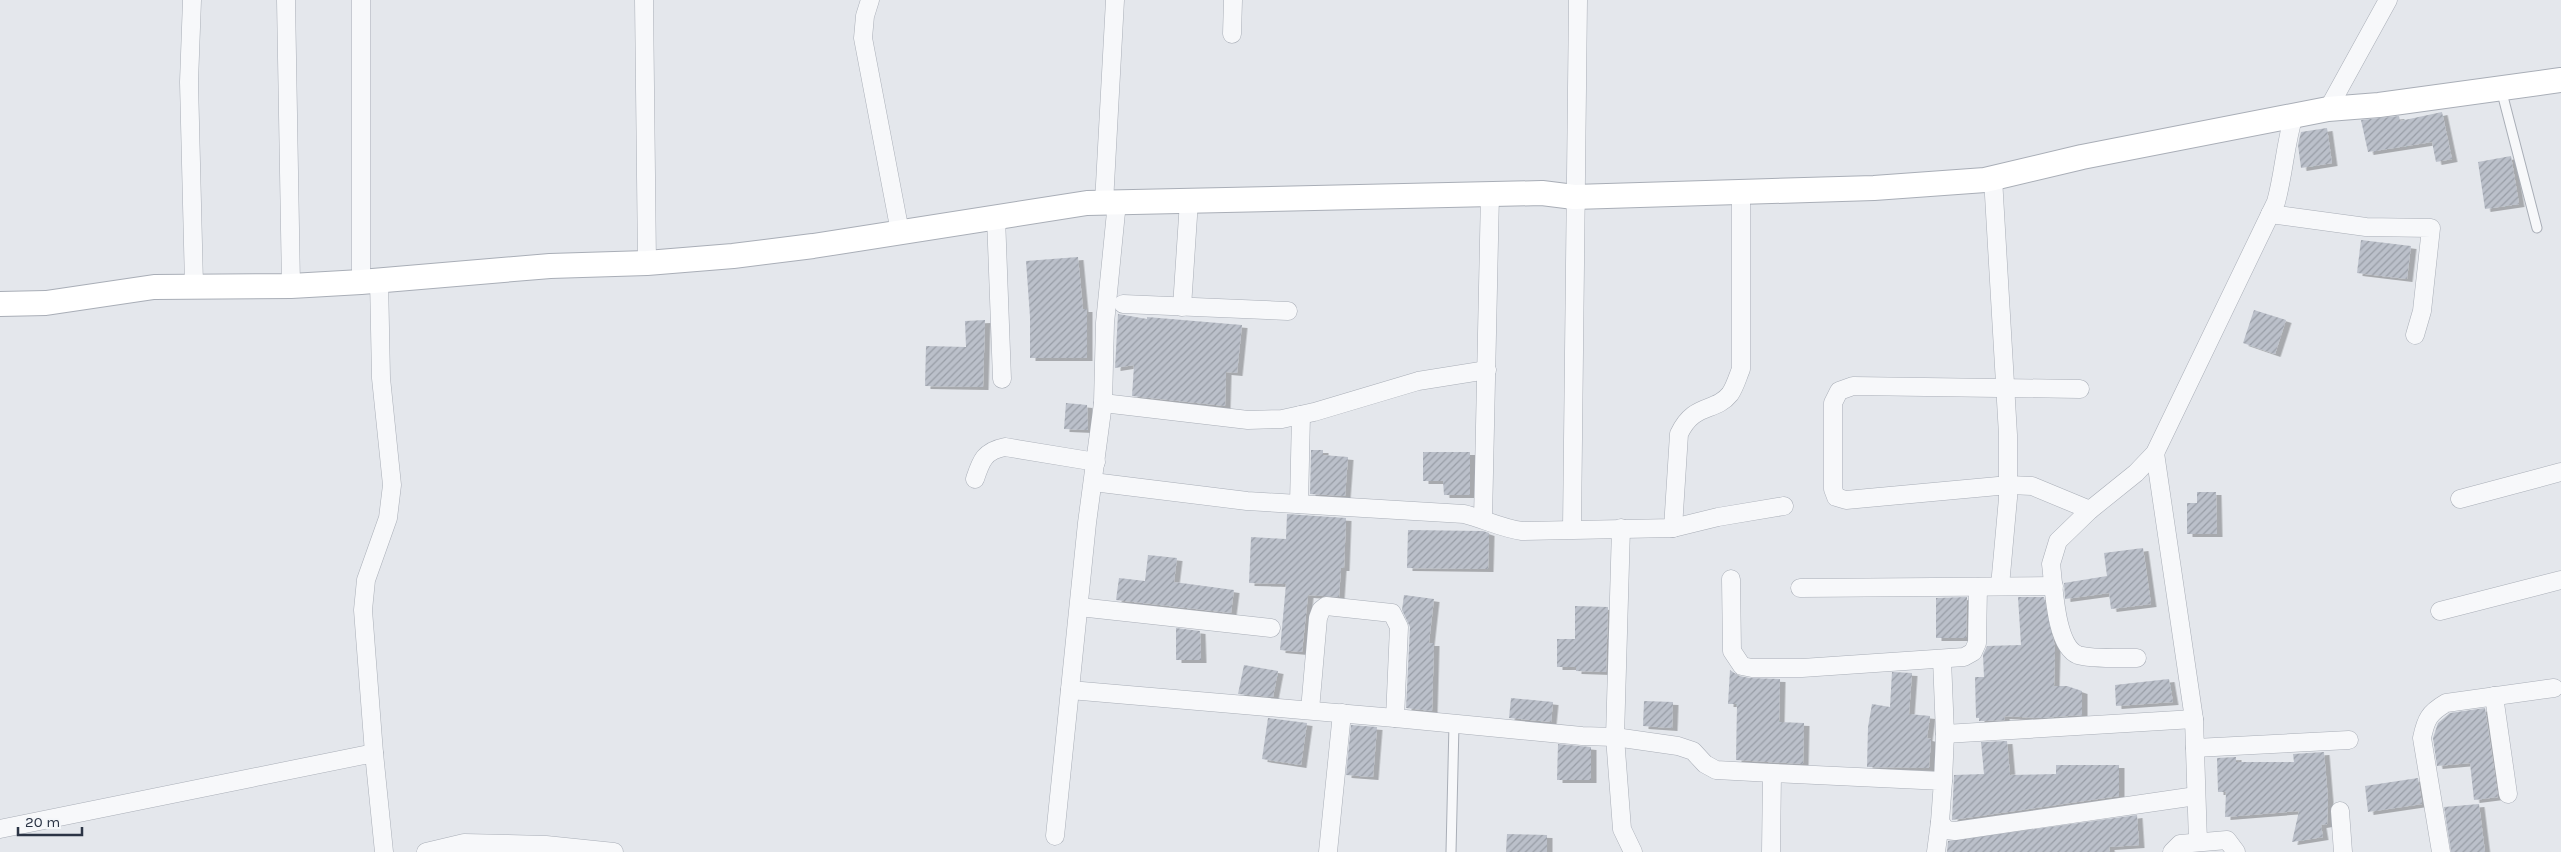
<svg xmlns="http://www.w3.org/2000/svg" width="2561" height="852" font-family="Karla,sans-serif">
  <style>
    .building { fill: url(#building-hatch); filter: url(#shadow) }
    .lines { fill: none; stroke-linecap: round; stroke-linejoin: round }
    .lane-casing { stroke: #a9aeb7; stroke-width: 11 }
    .street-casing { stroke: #a9aeb7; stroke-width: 19 }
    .secondary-casing { stroke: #a9aeb7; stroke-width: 26 }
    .lane { stroke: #f7f8fa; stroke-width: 9 }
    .street { stroke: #f7f8fa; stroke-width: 18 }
    .secondary { stroke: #fff; stroke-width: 24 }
  </style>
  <defs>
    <pattern id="building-hatch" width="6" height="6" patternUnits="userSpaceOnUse" patternTransform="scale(1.25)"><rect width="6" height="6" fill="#bbc0ca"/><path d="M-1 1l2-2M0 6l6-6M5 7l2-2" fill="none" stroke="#989da6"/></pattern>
    <filter id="shadow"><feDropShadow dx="5.5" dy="3" stdDeviation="0" flood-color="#0004"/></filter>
  </defs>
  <rect width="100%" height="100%" fill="#e4e7ec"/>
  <g class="building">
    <path d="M2442 112 2452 159 2436 162 2432 142 2368 152 2361 120 2399 116 2400 121Z"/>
    <path d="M2327 128 2332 163 2301 168 2298 145 2301 132Z"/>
    <path d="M2511 156 2519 204 2485 209 2478 162Z"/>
    <path d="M2361 240 2411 246 2407 279 2357 273Z"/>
    <path d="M1078 257 1083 309H1087V358H1030V317L1026 261Z"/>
    <path d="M2254 310 2286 320 2275 354 2243 343Z"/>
    <path d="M1118 314 1147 319V317L1242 325 1237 373 1226 372 1225 406 1132 396 1134 365 1115 368Z"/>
    <path d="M985 320 983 387 925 386 926 346 966 347 965 321Z"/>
    <path d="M1066 403 1087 405 1088 430 1064 429Z"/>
    <path d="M1311 450H1323V455L1348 457 1345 496 1310 494Z"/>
    <path d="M1423 452H1470V495H1444L1443 481H1423Z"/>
    <path d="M2197 492H2216L2217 534H2187V503H2197Z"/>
    <path d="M1287 514 1346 518 1344 568H1341L1339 597 1308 595 1302 652 1280 650 1286 584 1249 583 1251 537 1286 539Z"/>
    <path d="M1408 530 1483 531 1489 533 1488 569 1407 568Z"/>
    <path d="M2143 548 2151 604 2111 609 2109 593 2065 599 2064 583 2107 576 2104 553Z"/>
    <path d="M1148 555 1177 558 1174 582 1234 590 1231 613 1116 600 1119 578 1145 581Z"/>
    <path d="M1404 595 1434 599 1429 643H1434L1432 711 1406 708 1410 627 1402 610Z"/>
    <path d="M1967 597 1966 638H1936V598Z"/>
    <path d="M2018 597H2044L2055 647 2054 686H2067L2082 691V715L2040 718 2004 716 2005 720 1979 721V718H1976L1975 677H1984L1983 655 1987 646 2021 645Z"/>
    <path d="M1575 606 1608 607 1606 672 1576 671V667H1557V639H1575Z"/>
    <path d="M1176 628 1200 631 1201 660H1176Z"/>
    <path d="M1244 665 1278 671 1273 697 1238 694Z"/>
    <path d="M1730 670 1739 676 1750 678 1780 679 1779 722 1804 723 1803 764 1736 760 1737 704H1728Z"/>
    <path d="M1892 672 1912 673 1909 714 1930 716 1927 738 1931 739 1929 768 1867 767 1868 727 1872 704 1890 707Z"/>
    <path d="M2169 679 2173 702 2116 706 2115 685Z"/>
    <path d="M1511 698 1553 702 1551 722 1509 718Z"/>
    <path d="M1644 701 1673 702 1672 728 1643 726Z"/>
    <path d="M2485 708 2498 797 2474 800 2470 763 2437 766 2433 738 2438 723 2450 713Z"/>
    <path d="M1268 718 1307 723 1301 765 1262 759Z"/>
    <path d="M1351 725 1377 727 1373 777 1346 775Z"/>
    <path d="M2007 741 2010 775 2056 774V765H2119V796L1952 820 1954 775 1984 774 1981 742Z"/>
    <path d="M1558 744 1591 747V780H1557Z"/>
    <path d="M2324 752 2328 799 2327 824 2321 825 2323 837 2292 842 2299 811 2225 817 2226 792H2218L2217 758 2236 757V762H2294L2293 754Z"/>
    <path d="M2418 778 2422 804 2368 812 2365 786Z"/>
    <path d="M2479 804 2485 852H2451L2444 807Z"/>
    <path d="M2137 815 2139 845 2109 847 2110 852H1947L1948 841Z"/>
    <path d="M1507 834 1547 835V852H1506Z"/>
  </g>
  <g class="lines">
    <defs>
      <g id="lane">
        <path d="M2501 89 2537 228"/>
        <path d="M1451 852 1454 724"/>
      </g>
      <g id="street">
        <path d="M192 0 189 82 194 285"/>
        <path d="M286 0 291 286"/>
        <path d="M361 0V282"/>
        <path d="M644 0 647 263"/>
        <path d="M870 0 865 16 863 38 900 232"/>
        <path d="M1232 34 1233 0"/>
        <path d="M2328 109 2388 0"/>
        <path d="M1993 178 2008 435V498L2000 586"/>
        <path d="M1104 203 1115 0"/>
        <path d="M2270 214 2366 227 2431 228 2422 311 2415 335"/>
        <path d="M996 217 1002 379"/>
        <path d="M1123 304 1288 311"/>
        <path d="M1182 307 1189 201"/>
        <path d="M2080 389 1853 386 1839 391 1833 403V489L1836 497 1846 500 2009 485 2032 486 2090 510"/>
        <path d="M1103 403 1248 420 1282 419 1314 412 1418 381 1487 370"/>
        <path d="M2155 453 2194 719 2198 842"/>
        <path d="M975 479C981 461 984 451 1005 447L1096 462"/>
        <path d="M1093 482 1247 501 1464 514C1484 519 1501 528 1522 531L1673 528 1718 517 1784 506"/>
        <path d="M2460 499 2561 472"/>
        <path d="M1299 504 1301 415"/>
        <path d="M1483 519 1490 194"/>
        <path d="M1572 528 1578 0"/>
        <path d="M1621 528 1615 737 1622 829 1633 852"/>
        <path d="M1673 528 1679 434C1694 402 1715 413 1730 394 1735 387 1738 376 1741 369V192"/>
        <path d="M1731 579 1732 651 1742 666 1752 668H1802L1964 657 1973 652 1977 643 1978 587"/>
        <path d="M1800 588 2054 586"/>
        <path d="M1079 607 1271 628"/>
        <path d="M2440 611 2561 580"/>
        <path d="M2137 658C2124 658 2089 659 2078 655 2055 646 2054 586 2051 564L2058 541 2090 510 2136 473 2155 453 2276 202C2284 173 2285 144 2294 115"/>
        <path d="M1942 659 1945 734 1943 781"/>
        <path d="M1070 690 1395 718"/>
        <path d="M2494 696 2508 794"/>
        <path d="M1310 710 1318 618 1321 610 1326 606 1392 613 1399 627 1395 718 1582 736 1615 737 1678 746 1693 751 1705 764 1716 770 1772 773"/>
        <path d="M1945 734 2194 719"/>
        <path d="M2195 748 2349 740"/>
        <path d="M374 753 363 610 366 580 388 518 392 485 381 378 379 279"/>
        <path d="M2340 811 2343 852"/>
        <path d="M0 829 374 753 384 852"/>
        <path d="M1055 836 1087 523 1103 403 1105 323 1117 202"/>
        <path d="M426 852 464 843 546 845 614 852"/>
        <path d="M1328 852 1342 713"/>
        <path d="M1771 852 1772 773 1943 781 1940 822 1946 830 1955 831 2196 796"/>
        <path d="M1936 852 1940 822"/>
        <path d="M2172 852 2180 844 2227 840 2236 852"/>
        <path d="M2441 852 2422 738C2426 719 2429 713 2446 703L2554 688"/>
      </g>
      <path id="secondary" d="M0 304 46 303 154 287 291 286 361 282 550 266 647 263 733 256 813 246 1087 203 1542 193 1574 197 1874 188 1985 180 2082 157 2328 109 2379 105 2561 80"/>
    </defs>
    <use href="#lane" class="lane-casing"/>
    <use href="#street" class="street-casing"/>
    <use href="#secondary" class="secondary-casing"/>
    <use href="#lane" class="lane"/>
    <use href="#street" class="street"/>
    <use href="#secondary" class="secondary"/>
  </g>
  <path d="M18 827v8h64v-8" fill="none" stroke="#2b3445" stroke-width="2.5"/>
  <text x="25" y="827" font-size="15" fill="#2b3445" stroke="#f4f6f9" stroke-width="4" paint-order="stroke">20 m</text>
</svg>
